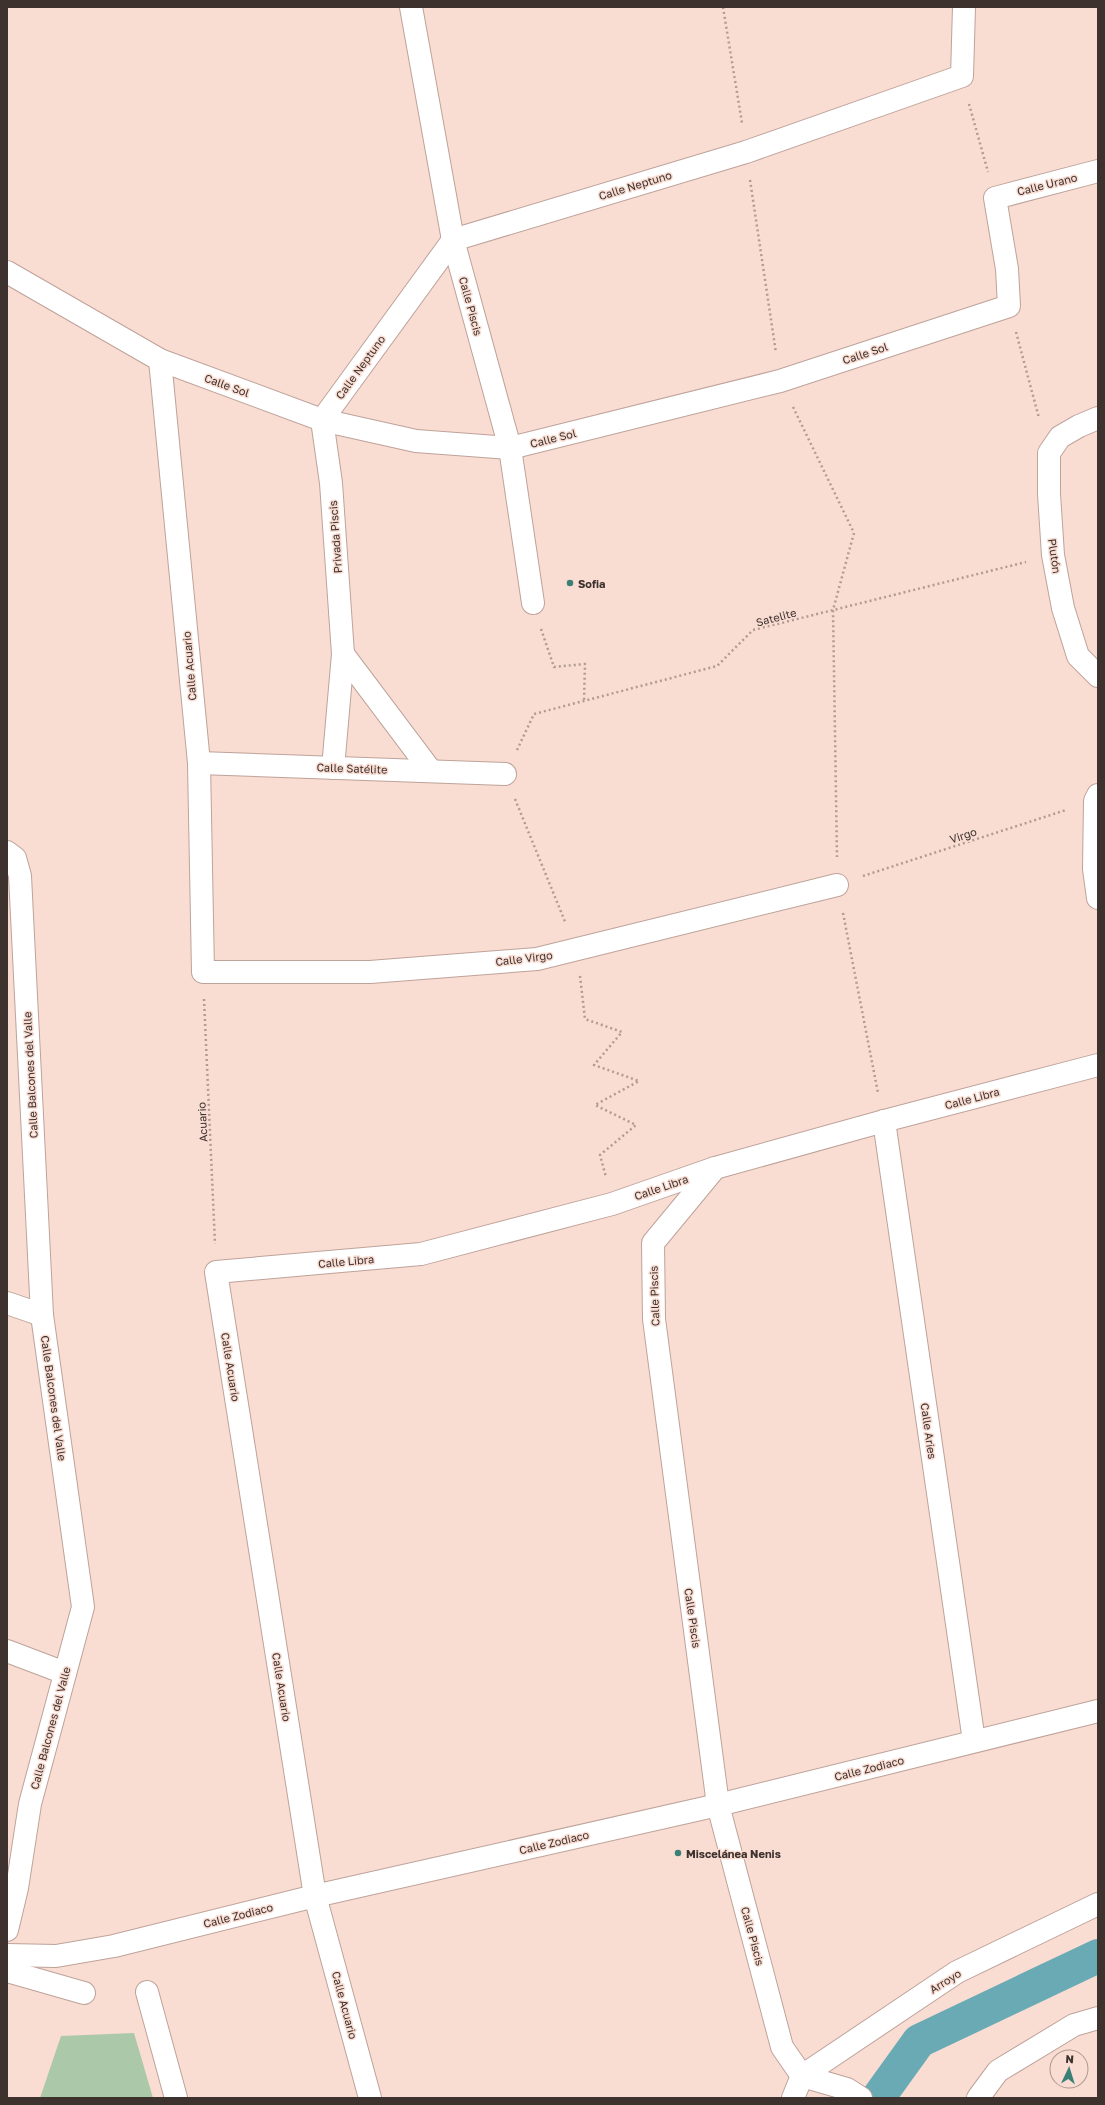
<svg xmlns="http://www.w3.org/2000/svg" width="1105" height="2105" font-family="'Golos Text',sans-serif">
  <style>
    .green { fill: #abc8a8 }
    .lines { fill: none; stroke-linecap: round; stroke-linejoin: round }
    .canal { stroke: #69aab4; stroke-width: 34 }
    .street-casing { stroke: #bea39a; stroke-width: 24 }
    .path { stroke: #b19b93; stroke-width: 2.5; stroke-dasharray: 2 3; stroke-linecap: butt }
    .street { stroke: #fff; stroke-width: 22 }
    .poi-dot { fill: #3b8077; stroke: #f9dcd2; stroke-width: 1.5 }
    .labels { text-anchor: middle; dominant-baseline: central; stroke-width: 3; stroke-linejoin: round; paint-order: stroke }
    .street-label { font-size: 11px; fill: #3d322e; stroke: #f9dcd2 }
    .poi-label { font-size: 11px; font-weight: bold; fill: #3d322e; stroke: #f9dcd2; text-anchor: start }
  </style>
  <rect width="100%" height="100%" fill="#f9dcd2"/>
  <path class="green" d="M134 2033 153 2098H40L61 2036Z"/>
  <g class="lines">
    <path class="canal" d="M878 2098 919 2041 1098 1956"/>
    <defs>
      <g id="street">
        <path d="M411 7 453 240 510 448 533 603"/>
        <path d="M7 272 160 360 322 420 416 441 510 448 780 381 1009 306 1007 269 995 198 1098 171"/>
        <path d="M160 360 199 763 203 972H370L537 959 837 885"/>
        <path d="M1098 418 1079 426 1060 437 1049 453V494L1053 555 1063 608 1078 656 1098 676"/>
        <path d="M343 654 431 771"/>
        <path d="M199 763 505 774"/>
        <path d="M333 768 343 654 331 483 322 420 453 240 746 152 962 76 964 7"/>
        <path d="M1098 795 1095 801 1094 869 1098 898"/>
        <path d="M7 852 15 858 20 876 42 1315 83 1607 30 1804 17 1888 7 1930"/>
        <path d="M884 1121 974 1741"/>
        <path d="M715 1168 653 1243 654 1319 718 1805 782 2047 802 2076 847 2089 861 2098"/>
        <path d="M7 1303 42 1315"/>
        <path d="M7 1651 65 1673"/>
        <path d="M7 1955 56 1956 114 1946 315 1896 718 1805 1098 1711"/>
        <path d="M7 1971 84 1993"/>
        <path d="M147 1992 176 2098"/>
        <path d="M802 2076 957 1972 1098 1904"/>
        <path d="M370 2098 315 1896 216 1272 421 1254 612 1204 715 1168 884 1121 1098 1065"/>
        <path d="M793 2098 802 2076"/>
        <path d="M978 2098 998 2071 1074 2025 1098 2018"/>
      </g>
    </defs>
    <use href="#street" class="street-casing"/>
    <g class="path">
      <path d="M723 7 742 123"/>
      <path d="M969 104 988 172"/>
      <path d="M750 180 776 353"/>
      <path d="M1016 332 1039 418"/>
      <path d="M793 407 854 533 833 610 837 857"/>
      <path d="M541 629 554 667 585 664 584 701"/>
      <path d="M517 750 534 714 717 666 753 630 1026 562"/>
      <path d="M515 799 566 924"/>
      <path d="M863 876 1066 810"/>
      <path d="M843 913 878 1093"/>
      <path d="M580 976 585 1019 622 1032 594 1065 639 1081 595 1105 636 1125 600 1155 606 1177"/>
      <path d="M204 999 215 1244"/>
    </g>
    <use href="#street" class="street"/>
  </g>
  <g class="poi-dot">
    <circle cx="570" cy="583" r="4"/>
    <circle cx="678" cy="1853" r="4"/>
  </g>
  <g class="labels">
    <g class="street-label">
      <text transform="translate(1047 184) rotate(-14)">Calle Urano</text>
      <text transform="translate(635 185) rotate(-17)">Calle Neptuno</text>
      <text transform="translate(471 306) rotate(75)">Calle Piscis</text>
      <text transform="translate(865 353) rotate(-18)">Calle Sol</text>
      <text transform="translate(360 367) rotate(-54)">Calle Neptuno</text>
      <text transform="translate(227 385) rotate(20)">Calle Sol</text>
      <text transform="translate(553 438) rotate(-14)">Calle Sol</text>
      <text transform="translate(335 537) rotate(-94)">Privada Piscis</text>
      <text transform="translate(1055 556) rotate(82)">Plutón</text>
      <text transform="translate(776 617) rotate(-15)">Satelite</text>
      <text transform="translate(189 666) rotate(-95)">Calle Acuario</text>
      <text transform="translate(352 768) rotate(2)">Calle Satélite</text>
      <text transform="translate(963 835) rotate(-18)">Virgo</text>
      <text transform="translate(524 958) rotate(-7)">Calle Virgo</text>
      <text transform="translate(30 1075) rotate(-93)">Calle Balcones del Valle</text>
      <text transform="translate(972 1098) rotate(-15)">Calle Libra</text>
      <text transform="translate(202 1122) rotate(-93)">Acuario</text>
      <text transform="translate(661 1187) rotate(-19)">Calle Libra</text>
      <text transform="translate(346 1261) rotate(-5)">Calle Libra</text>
      <text transform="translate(654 1296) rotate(-92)">Calle Piscis</text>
      <text transform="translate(231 1367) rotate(81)">Calle Acuario</text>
      <text transform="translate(54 1398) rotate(82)">Calle Balcones del Valle</text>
      <text transform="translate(929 1431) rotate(82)">Calle Aries</text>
      <text transform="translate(693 1618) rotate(82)">Calle Piscis</text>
      <text transform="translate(282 1687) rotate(81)">Calle Acuario</text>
      <text transform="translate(50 1728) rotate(-75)">Calle Balcones del Valle</text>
      <text transform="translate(869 1768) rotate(-14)">Calle Zodiaco</text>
      <text transform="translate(554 1842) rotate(-13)">Calle Zodiaco</text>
      <text transform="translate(238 1915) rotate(-14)">Calle Zodiaco</text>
      <text transform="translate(753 1936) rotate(75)">Calle Piscis</text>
      <text transform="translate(945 1981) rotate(-32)">Arroyo</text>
      <text transform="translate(345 2005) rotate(75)">Calle Acuario</text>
    </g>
    <g class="poi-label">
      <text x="578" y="583">Sofia</text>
      <text x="686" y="1853">Miscelánea Nenis</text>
    </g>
  </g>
  <rect width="1105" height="2105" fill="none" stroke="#3d322e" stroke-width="16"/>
  <g transform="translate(1069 2069) rotate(4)"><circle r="19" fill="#f9dcd2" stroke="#ae9890"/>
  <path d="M0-3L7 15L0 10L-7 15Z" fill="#3b8077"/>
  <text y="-6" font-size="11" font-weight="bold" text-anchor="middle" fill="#3d322e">N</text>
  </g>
</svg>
